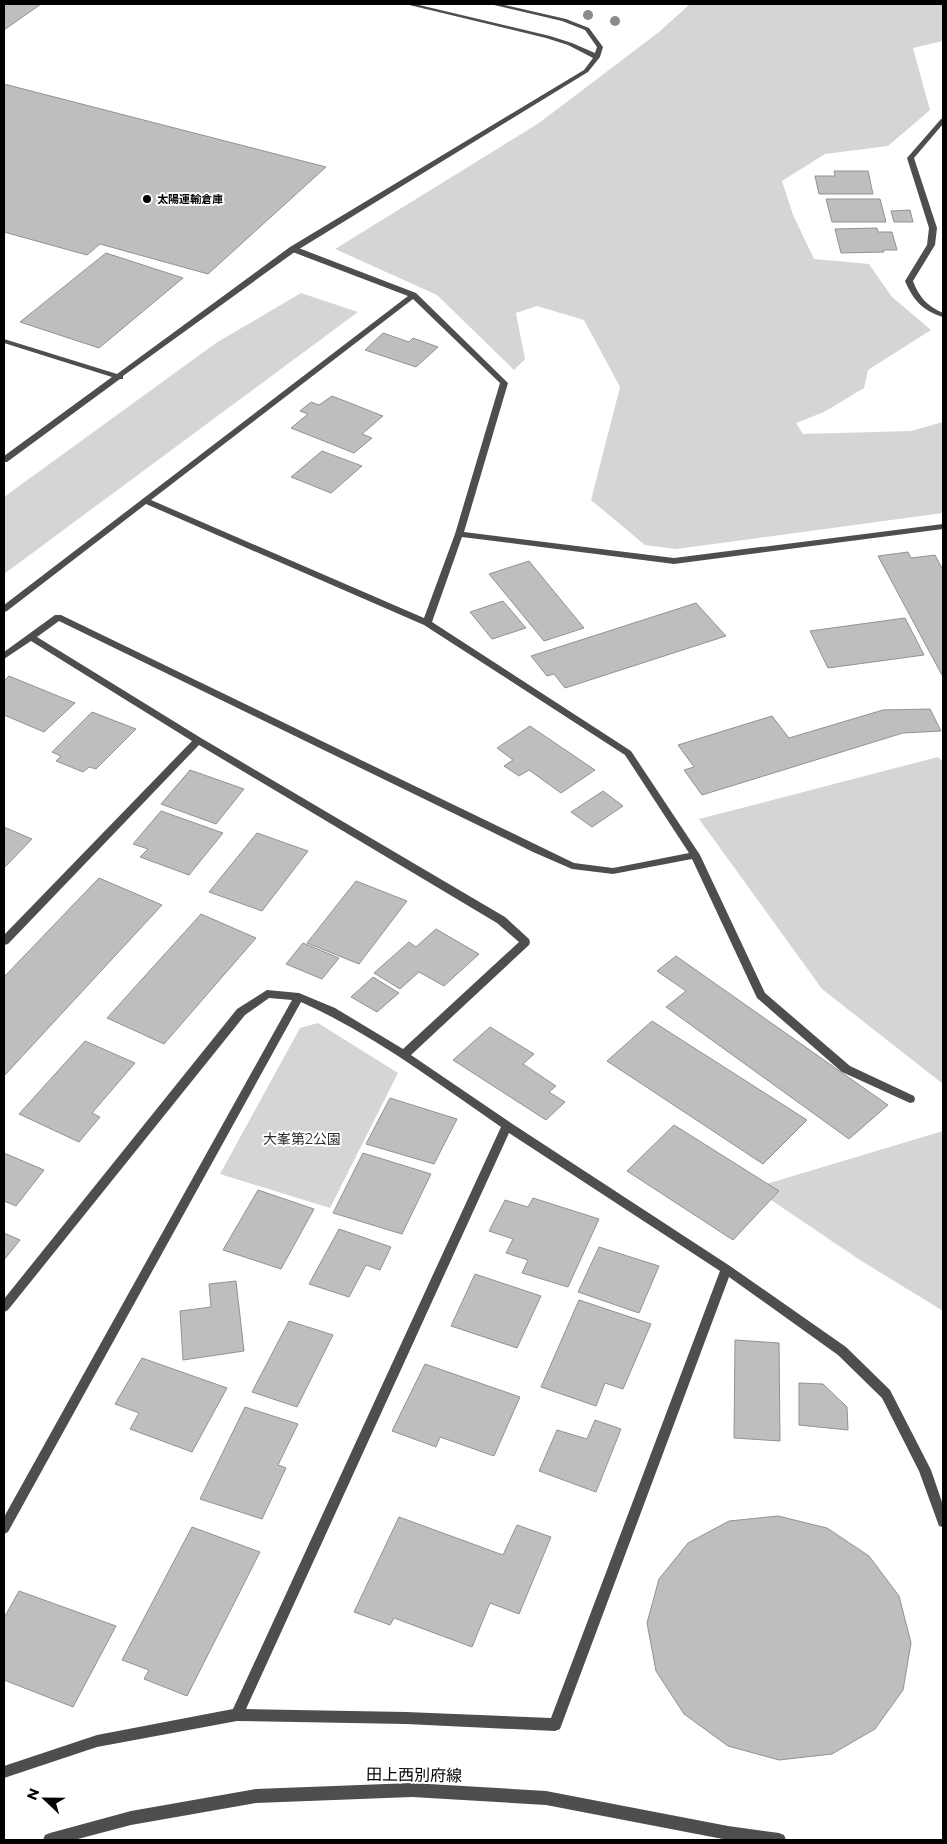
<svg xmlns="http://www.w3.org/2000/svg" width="947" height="1844" font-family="Montserrat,'Noto Sans JP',sans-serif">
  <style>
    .green { fill: #d5d5d5 }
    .building { fill: #bebebe; stroke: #929292 }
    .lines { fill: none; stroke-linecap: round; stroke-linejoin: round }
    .minor { fill: #4e4e4e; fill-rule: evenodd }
    .tertiary { fill: #4e4e4e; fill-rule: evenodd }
    .tree { fill: #8b8b8b }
    .poi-dot { fill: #000; stroke: #fff; stroke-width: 2 }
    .labels { text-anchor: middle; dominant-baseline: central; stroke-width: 4; stroke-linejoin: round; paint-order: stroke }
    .far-poi-label { font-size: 11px; font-weight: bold; fill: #000; stroke: #fff; text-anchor: start }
    .park-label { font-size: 14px; fill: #2c2c2c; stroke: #fff }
    .near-street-label { font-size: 16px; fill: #000; stroke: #fff }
  </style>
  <rect width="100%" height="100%" fill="#fff"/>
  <g class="green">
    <path d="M690 4H943V41L913 48 930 110 888 146 825 154 782 181 793 215 814 259 869 264 892 297 931 330 868 370 864 388 824 412 796 423 803 434 911 431 943 422V513L676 549 645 545 591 500 620 387 584 320 537 306 516 313 525 359 514 370 437 295 335 249 539 123 659 32Z"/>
    <path d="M301 293 358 312 4 574V497L216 343Z"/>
    <path d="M938 757 943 762V1084L822 989 699 819Z"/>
    <path d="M318 1023 398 1073 330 1208 220 1174 300 1028Z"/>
    <path d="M943 1131V1311L860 1260 753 1188Z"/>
  </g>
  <g class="building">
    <path d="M4 4H41L4 30Z"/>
    <path d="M4 84 326 167 208 274 100 244 87 255 4 232Z"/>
    <path d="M834 171H868L873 194H819L815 176H835Z"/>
    <path d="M826 199H880L886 222H832Z"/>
    <path d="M910 210 913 222H894L891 211Z"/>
    <path d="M877 228 878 232H892L897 250H883L884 252 841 253 835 229Z"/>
    <path d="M106 253 183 278 99 348 20 322Z"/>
    <path d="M383 333 409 342 413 338 438 347 416 367 365 350Z"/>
    <path d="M332 396 383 416 362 434 372 438 354 453 291 428 308 414 300 411 311 402 319 405Z"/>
    <path d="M322 451 362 466 331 493 291 477Z"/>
    <path d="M908 552 911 558 935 555 943 570V677L878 556Z"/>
    <path d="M529 561 584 628 544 641 489 574Z"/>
    <path d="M503 601 526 628 492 639 470 612Z"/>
    <path d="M696 603 726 636 565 688 554 674 547 676 531 656Z"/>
    <path d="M905 618 924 655 828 668 810 631Z"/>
    <path d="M9 676 75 703 44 732 4 715V681Z"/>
    <path d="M930 709 941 731 903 733 702 795 684 770 694 767 678 745 772 716 789 738 883 710Z"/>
    <path d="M92 712 136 729 96 769 89 767 83 772 56 761 61 756 52 752Z"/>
    <path d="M530 726 595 770 561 793 529 770 519 776 504 766 513 760 497 748Z"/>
    <path d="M190 770 244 789 216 824 161 804Z"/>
    <path d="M603 791 623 806 592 827 571 812Z"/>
    <path d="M161 811 223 833 189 875 140 857 148 849 133 844Z"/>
    <path d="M4 827 32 839 4 868Z"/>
    <path d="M257 833 308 851 262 911 209 892Z"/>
    <path d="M99 878 162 905 4 1076V977Z"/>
    <path d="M356 881 407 901 359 964 307 943Z"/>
    <path d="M201 914 256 938 164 1044 107 1018Z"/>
    <path d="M436 929 479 954 444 986 419 972 400 989 374 973 409 942 416 947Z"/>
    <path d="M303 943 339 958 322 979 286 964Z"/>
    <path d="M676 956 888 1105 849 1139 666 1007 686 991 657 971Z"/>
    <path d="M373 977 399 993 377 1012 351 997Z"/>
    <path d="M652 1021 807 1120 763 1164 607 1061Z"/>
    <path d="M490 1027 534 1054 523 1064 556 1086 549 1092 565 1102 546 1120 453 1060Z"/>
    <path d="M85 1041 135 1063 92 1113 100 1117 79 1142 19 1114Z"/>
    <path d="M390 1098 457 1119 434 1164 366 1144Z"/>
    <path d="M674 1125 779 1191 733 1240 627 1171Z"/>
    <path d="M4 1153 44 1170 16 1206 4 1201Z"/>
    <path d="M363 1153 431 1174 402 1234 333 1213Z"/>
    <path d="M258 1190 314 1209 281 1269 223 1250Z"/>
    <path d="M533 1198 599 1219 568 1287 522 1273 528 1260 506 1253 513 1239 489 1231 505 1200 528 1207Z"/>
    <path d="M339 1229 391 1247 380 1270 366 1265 349 1297 309 1284Z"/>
    <path d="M4 1233 20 1240 4 1260Z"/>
    <path d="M599 1247 659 1266 639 1313 578 1292Z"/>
    <path d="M475 1274 541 1296 517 1348 451 1326Z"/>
    <path d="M236 1281 244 1351 183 1360 180 1311 211 1307 209 1284Z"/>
    <path d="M579 1300 651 1324 623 1389 605 1383 596 1406 541 1387Z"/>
    <path d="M289 1321 333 1335 297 1407 252 1392Z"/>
    <path d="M735 1340 779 1343 780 1441 734 1438Z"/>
    <path d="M142 1358 227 1388 192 1452 130 1429 139 1413 115 1404Z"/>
    <path d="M425 1364 520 1397 494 1456 440 1437 436 1447 392 1431Z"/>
    <path d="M799 1383 823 1384 847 1407 848 1430 799 1425Z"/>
    <path d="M245 1407 298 1424 278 1465 286 1468 262 1519 200 1499Z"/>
    <path d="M595 1420 621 1429 596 1492 539 1471 557 1430 587 1439Z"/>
    <path d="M778 1516 827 1528 869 1556 899 1596 911 1643 903 1690 875 1729 832 1754 779 1760 728 1746 684 1714 656 1671 647 1623 659 1579 688 1543 729 1521Z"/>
    <path d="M399 1517 503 1555 517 1525 551 1537 519 1614 490 1603 472 1647 394 1618 390 1625 354 1612Z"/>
    <path d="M192 1527 260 1552 187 1696 144 1679 149 1670 122 1660Z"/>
    <path d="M19 1591 116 1626 73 1707 4 1680V1618Z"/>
  </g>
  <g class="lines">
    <g class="minor">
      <path d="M943 118V124L914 158 937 228 935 245 913 281C919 297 927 306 943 313V317C923 311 913 300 905 281L927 245 929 228 907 158 941 119Z"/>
      <path d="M290 247H296L416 293 508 383 464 532 674 558 943 524V529L674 564 462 537 432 622 631 751 700 855 765 993 850 1066 914 1096 915 1099 914 1102 910 1103 842 1072 757 998 692 859 613 874 572 869 533 852 59 621 37 637 201 738 505 917 529 939 530 942 529 945 411 1055 511 1123 730 1266 846 1347 890 1390 931 1470 943 1505V1527L939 1526 919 1471 882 1398 838 1355 729 1277 560 1729 555 1731 406 1724 237 1721 97 1747 4 1778V1766L97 1735 233 1709 501 1127C437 1083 373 1034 301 1002L8 1532 4 1534V1517L292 1000 269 998 245 1015 8 1310 4 1312V1299L237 1009 267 990 299 993 335 1008 403 1049 519 942 497 923 199 745 8 944 4 945V935L192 741 31 641 4 659V652L55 615H61L574 863 613 868 689 853 625 755 424 625 146 504 7 611 4 612V605L408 296 290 251ZM413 299 500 383 455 534 424 618 151 500ZM509 1133 720 1271 551 1718 406 1712 246 1709Z"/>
      <path d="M412 1783 546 1791 728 1826 779 1833 784 1835 786 1840H728L546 1805 412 1797 256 1803 131 1825 74 1840H43L45 1835 50 1833 131 1811 256 1789Z"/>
    </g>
    <path class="tertiary" d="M405 4H415L550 36 572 43 595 53 597 47 585 30 562 21 490 4H500L566 19 589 28 603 47 600 57 588 72 296 251 123 376V379H120L7 462H4V456L112 377 4 343V339L117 374 290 247 584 70 593 58 568 45 546 38Z"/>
  </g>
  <g class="tree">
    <circle cx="588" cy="15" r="5"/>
    <circle cx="615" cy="21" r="5"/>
  </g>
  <circle class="poi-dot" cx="147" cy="199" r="5"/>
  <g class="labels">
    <g class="far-poi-label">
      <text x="157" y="199">太陽運輸倉庫</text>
    </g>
    <g class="park-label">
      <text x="302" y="1139">大峯第2公園</text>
    </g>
    <g class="near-street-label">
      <text transform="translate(414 1775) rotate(1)">田上西別府線</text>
    </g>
  </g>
  <rect width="947" height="1844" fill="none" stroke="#000000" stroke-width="10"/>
  <g transform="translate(45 1799) rotate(292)" stroke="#ffffff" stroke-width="4" paint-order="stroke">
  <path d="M0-4L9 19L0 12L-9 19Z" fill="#000000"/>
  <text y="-8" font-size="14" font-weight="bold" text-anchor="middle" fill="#000000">N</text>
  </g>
</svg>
